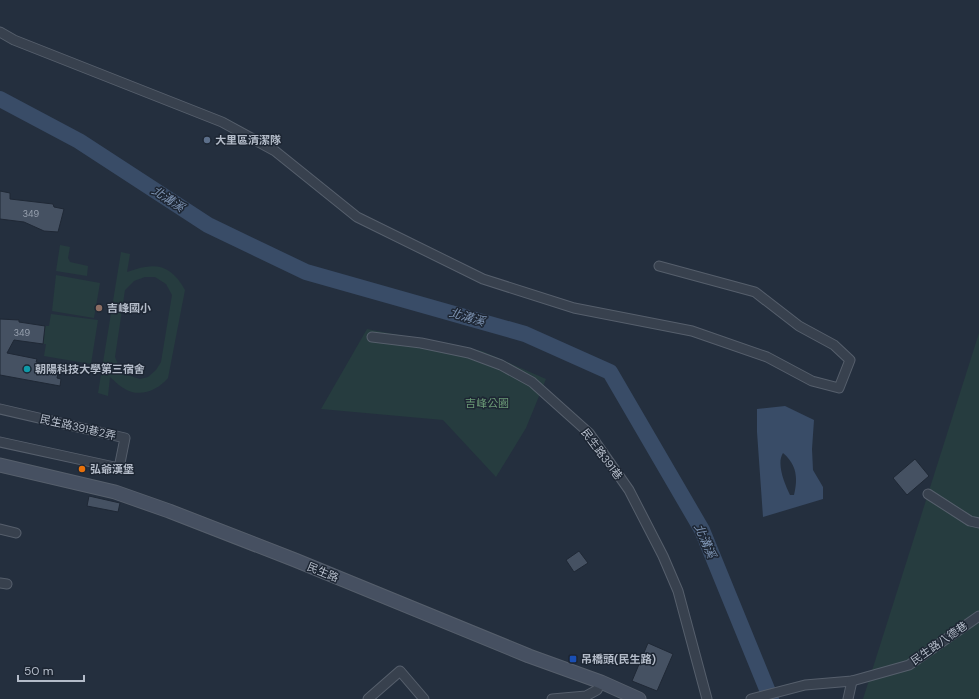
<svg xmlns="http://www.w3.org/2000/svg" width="979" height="699" font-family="'DM Sans','Noto Sans TC',sans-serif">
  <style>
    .green { fill: #263c3f; fill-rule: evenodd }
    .water { fill: #394c67; fill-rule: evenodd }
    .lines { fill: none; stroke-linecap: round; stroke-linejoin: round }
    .river { stroke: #394c67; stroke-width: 16 }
    .building { fill: #455162; stroke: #1f2835 }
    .street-casing { stroke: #565f6c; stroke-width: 11 }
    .secondary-casing { stroke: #565f6c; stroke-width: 15 }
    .street { stroke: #38414e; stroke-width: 9 }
    .secondary { stroke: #465061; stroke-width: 13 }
    .service-dot { fill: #5c6f8a; stroke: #1d2633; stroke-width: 1.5 }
    .education-dot { fill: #8d6e63; stroke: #1d2633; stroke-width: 1.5 }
    .culture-dot { fill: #0f9aa8; stroke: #1d2633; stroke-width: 1.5 }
    .food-dot { fill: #e8710a; stroke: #1d2633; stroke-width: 1.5 }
    .transit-dot { fill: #1a4fb4; stroke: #1d2633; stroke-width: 1.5 }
    .labels { text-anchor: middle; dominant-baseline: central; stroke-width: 3; stroke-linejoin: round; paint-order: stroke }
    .number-label { font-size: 9px; fill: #98a1af }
    .poi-label { font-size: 11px; font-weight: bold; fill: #b4bcc9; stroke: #1d2633; text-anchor: start }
    .park-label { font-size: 11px; fill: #6b9a76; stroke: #1d2633 }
    .street-label { font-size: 11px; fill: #b4bcc9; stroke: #1d2633 }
    .water-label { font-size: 12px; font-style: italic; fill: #7c92b1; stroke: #1d2633 }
  </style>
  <rect width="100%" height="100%" fill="#242f3e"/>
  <g class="green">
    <path d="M60 245 70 247 68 258 70 262 88 266 87 276 56 271Z"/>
    <path d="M121 252 130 254 127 272C154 262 170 263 185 290L168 378C158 390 140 398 125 389 119 386 115 381 110 377L108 396 98 393ZM145 277H155L166 284 172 295 161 362 156 370 148 377 140 379 130 376 120 369 115 357 125 290 134 281Z"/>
    <path d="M56 275 100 283 94 318 52 311Z"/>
    <path d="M51 314 98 320 91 364 44 356 46 344H43L45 326H49Z"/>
    <path d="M367 329 482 351 546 379 526 428 496 477 443 420 321 409Z"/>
    <path d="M979 333V699H863Z"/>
  </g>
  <path class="water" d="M785 406 814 420 812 449 813 470 823 487V499L763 517 757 432V409ZM783 453C797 465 798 478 794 495H790C785 484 776 464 783 453Z"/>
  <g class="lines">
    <path class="river" d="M0 99 79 141 208 225 306 272 525 334 610 372 702 530 771 699"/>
  </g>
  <g class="building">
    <path d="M0 191 10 193V199L53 204 54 207 64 209 58 232 44 231 24 222 0 219Z"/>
    <path d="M0 319 19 320V322L45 326 43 344 14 340 7 353 37 359 36 362 54 366 53 372 58 373 57 378 61 379 60 386 0 375Z"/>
    <path d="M915 459 929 476 907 495 893 478Z"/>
    <path d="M89 496 120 503 118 512 87 506Z"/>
    <path d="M579 551 588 563 574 572 566 560Z"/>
    <path d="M648 643 673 654 657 691 632 681Z"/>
  </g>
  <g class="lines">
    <defs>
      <g id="street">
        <path d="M0 32 14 40 222 122 275 151 357 217 483 279 574 308 692 331 767 357 812 381 839 388 850 360 834 345 799 326 755 292 659 266"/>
        <path d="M372 337 421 343 469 353 501 365 532 382 589 433 629 490 663 556 678 591 707 699"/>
        <path d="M0 409 125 438 119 468 0 442"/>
        <path d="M928 494 970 521 979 523"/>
        <path d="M0 529 16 533"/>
        <path d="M0 583 7 584"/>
        <path d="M368 699 400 671 424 699"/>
        <path d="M552 699 586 696 597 690 601 682"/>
        <path d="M751 699 805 685 852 681 909 665 979 616"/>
        <path d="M848 699 852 681"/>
      </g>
      <path id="secondary" d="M0 465 115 492 169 511 295 560 529 656 601 682 639 699"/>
    </defs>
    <use href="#street" class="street-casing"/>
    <use href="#secondary" class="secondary-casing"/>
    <use href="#street" class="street"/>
    <use href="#secondary" class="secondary"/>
  </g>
  <circle class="service-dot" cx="207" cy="140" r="4"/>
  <circle class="education-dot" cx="99" cy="308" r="4"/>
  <circle class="culture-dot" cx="27" cy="369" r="4"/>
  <circle class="food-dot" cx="82" cy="469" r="4"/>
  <rect class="transit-dot" x="569" y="655" width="8" height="8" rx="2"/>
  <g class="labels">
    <g class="number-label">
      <text x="31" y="214">349</text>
      <text x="22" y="333">349</text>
    </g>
    <g class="poi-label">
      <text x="215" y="140">大里區清潔隊</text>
      <text x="107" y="308">吉峰國小</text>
      <text x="35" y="369">朝陽科技大學第三宿舍</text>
      <text x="90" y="469">弘爺漢堡</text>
      <text x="581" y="659">吊橋頭(民生路)</text>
    </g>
    <g class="park-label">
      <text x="487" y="403">吉峰公園</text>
    </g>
    <g class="street-label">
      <text transform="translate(78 427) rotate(13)">民生路391巷2弄</text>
      <text transform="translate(602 454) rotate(53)">民生路391巷</text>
      <text transform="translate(323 572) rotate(22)">民生路</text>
      <text transform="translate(939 643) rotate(-35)">民生路八德巷</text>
    </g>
    <g class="water-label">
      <text transform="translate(168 199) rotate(33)">北溝溪</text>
      <text transform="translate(467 317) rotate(16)">北溝溪</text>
      <text transform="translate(705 541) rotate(66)">北溝溪</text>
    </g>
  </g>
  <path d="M18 675v6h66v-6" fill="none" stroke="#b4bcc9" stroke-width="2"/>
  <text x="24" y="675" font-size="12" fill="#b4bcc9" stroke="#1d2633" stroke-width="3" paint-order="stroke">50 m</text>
</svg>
